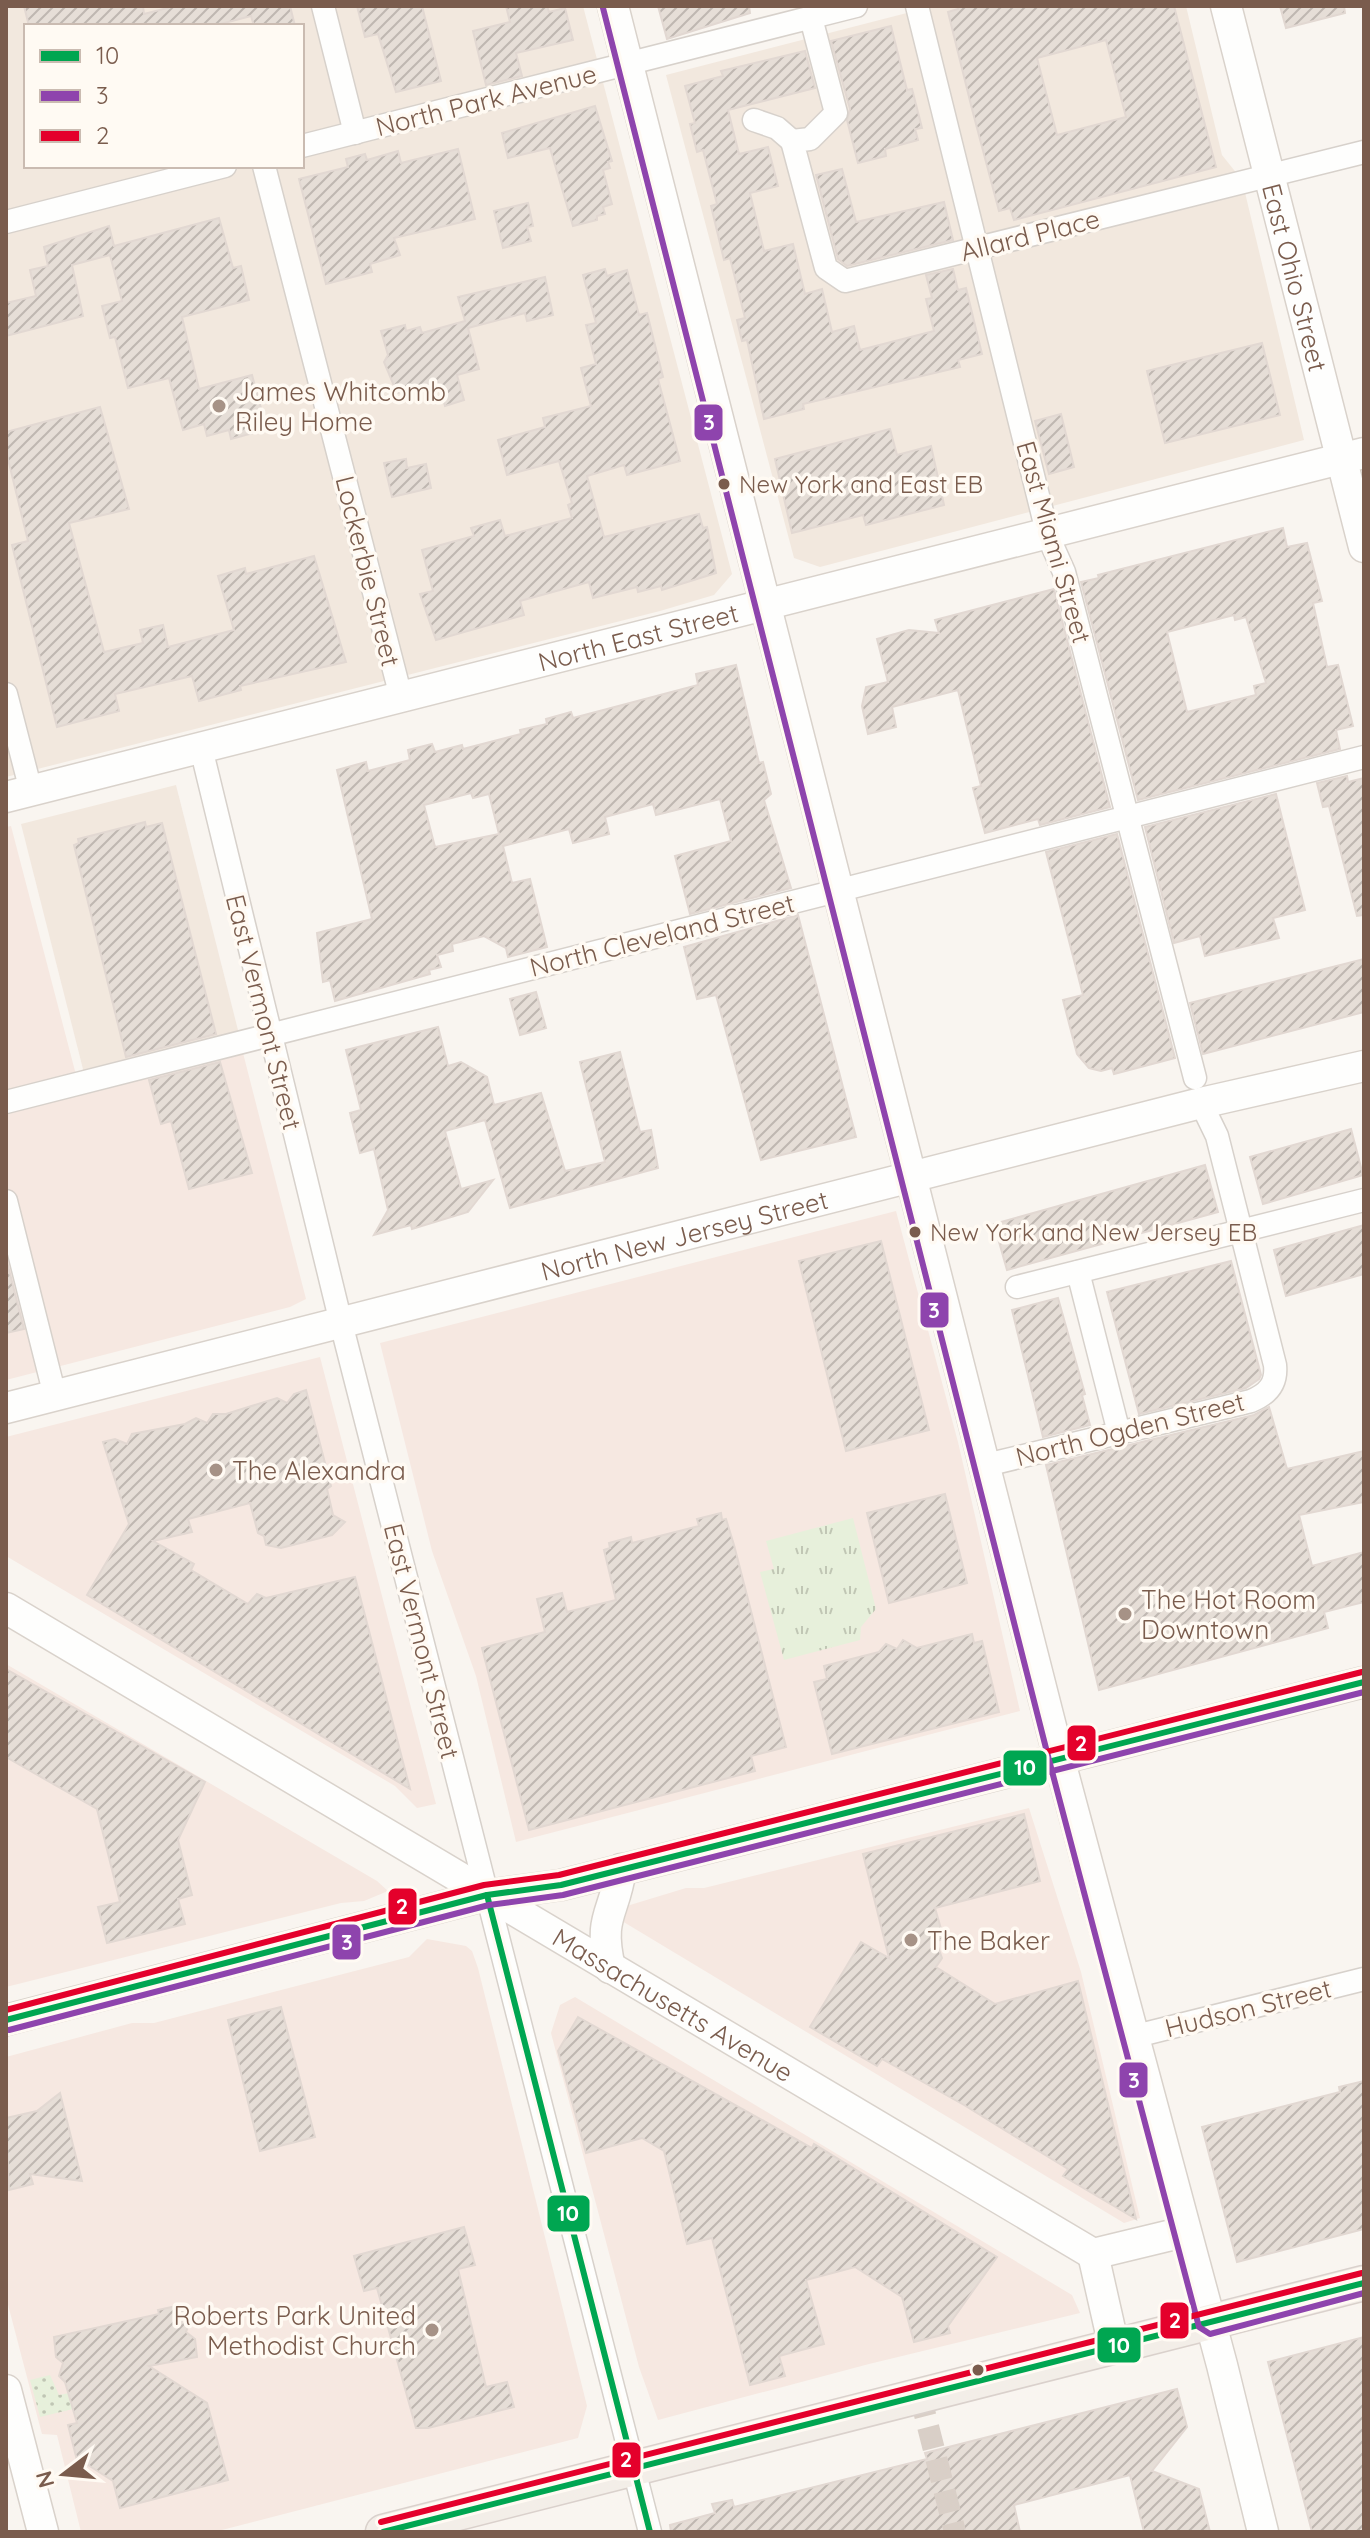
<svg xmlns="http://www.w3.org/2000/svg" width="1370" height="2538" font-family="Quicksand,sans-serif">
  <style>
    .residential { fill: #f2e8de; fill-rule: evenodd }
    .commercial { fill: #f6e8e1 }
    .grass { fill: url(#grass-dots) }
    .park { fill: url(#park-tufts) }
    .building { fill: url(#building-hatch); stroke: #e2d8d2; stroke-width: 2; fill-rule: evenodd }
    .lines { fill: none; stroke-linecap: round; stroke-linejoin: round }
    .minor-tunnel { stroke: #d9cfc7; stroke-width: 22; stroke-dasharray: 22 11; stroke-linecap: butt }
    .minor-casing { stroke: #d7d1cb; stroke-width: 25 }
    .secondary-casing { stroke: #d9d2cb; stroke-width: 33 }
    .primary-casing { stroke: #dad1cc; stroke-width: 37 }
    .minor { stroke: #fefefd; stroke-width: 22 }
    .secondary { stroke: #fefefd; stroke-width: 30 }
    .primary { stroke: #f3eee8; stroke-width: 34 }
    .bus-1-casing { stroke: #fffaf3; stroke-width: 12 }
    .bus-2-casing { stroke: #fffaf3; stroke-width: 12 }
    .bus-3-casing { stroke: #fffaf3; stroke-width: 12 }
    .bus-1 { stroke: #00a651; stroke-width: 6 }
    .bus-2 { stroke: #8e44ad; stroke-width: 6 }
    .bus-3 { stroke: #e4002b; stroke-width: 6 }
    .poi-dot { fill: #a69286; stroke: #fffaf3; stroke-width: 3 }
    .bus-dot { fill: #7a5c4d; stroke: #fffaf3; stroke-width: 3 }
    .labels { text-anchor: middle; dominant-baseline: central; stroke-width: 7; stroke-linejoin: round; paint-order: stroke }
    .bus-label { font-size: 24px; fill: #7a5c4d; stroke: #fffaf3; text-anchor: start }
    .street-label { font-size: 26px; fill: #7a5c4d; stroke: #fffaf3 }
    .poi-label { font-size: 26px; fill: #7a5c4d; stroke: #fffaf3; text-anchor: start }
    .line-badge { stroke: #fffaf3; stroke-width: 3 }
    .badge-label { font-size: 22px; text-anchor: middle; font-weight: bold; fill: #fff }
  </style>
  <defs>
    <pattern id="grass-dots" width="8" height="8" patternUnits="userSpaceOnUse" patternTransform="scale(2)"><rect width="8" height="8" fill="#e7f0db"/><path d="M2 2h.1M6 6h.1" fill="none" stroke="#c0c6b4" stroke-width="1.8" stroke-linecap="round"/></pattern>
    <pattern id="park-tufts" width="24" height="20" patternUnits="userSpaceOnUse" patternTransform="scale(2)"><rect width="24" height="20" fill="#e7f0db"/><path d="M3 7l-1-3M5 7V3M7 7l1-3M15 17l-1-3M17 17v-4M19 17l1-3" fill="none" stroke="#c0c6b4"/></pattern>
    <pattern id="building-hatch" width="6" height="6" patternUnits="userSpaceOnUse" patternTransform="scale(2)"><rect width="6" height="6" fill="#e6ded7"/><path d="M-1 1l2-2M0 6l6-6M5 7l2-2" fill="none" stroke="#bfb7b1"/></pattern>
  </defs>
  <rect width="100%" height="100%" fill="#f9f5f0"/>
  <g class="residential">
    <path d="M6 6H583L732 574 714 595 660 611 6 777ZM26 26H302V166H26Z"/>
    <path d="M934 6H1186L1222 155 1242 180 1304 440 820 567 794 558 666 75Z"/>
    <path d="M176 785 240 1038 85 1077 21 824Z"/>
  </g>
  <g class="commercial">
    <path d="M11 826 81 1094 243 1053 306 1299 290 1307 6 1380V827Z"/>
    <path d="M896 1211 958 1442 1020 1711 516 1842 476 1676 432 1551 380 1343Z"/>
    <path d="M320 1357 436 1804 417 1808 395 1786 6 1556V1437Z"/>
    <path d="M6 1664 377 1881 388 1891 364 1901 341 1903 6 1987Z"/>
    <path d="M1029 1808 1081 1972 1140 2218 1124 2223 607 1912 686 1888H704Z"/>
    <path d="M427 1939 466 1946 472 1951 478 1968 587 2406 578 2438 214 2532H81L57 2435 42 2434 39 2423 6 2297V2057L132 2023H154L409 1957Z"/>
    <path d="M575 1997 1072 2295 1080 2313 869 2364 658 2420 639 2367 551 2033 560 2005Z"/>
  </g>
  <path class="grass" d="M50 2375 59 2395 69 2393 73 2409 40 2417 30 2380Z"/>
  <path class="park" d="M853 1518 876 1609 861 1627 860 1640 784 1660 760 1572 774 1569 766 1541Z"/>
  <g class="building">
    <path d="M24 6H143L144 14 175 6H290L295 26H254L251 16 213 26H29Z"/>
    <path d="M357 6H422L441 81 396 92 378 34 365 37Z"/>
    <path d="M506 6H547L549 12 565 8 573 40 516 53 522 76 486 85 473 31 510 22Z"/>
    <path d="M658 6H749L750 13 667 39Z"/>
    <path d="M958 6H1174L1216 167 1014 220 1010 208 999 211 972 109 948 12 958 9ZM1106 40 1126 117 1057 135 1037 58Z"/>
    <path d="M1280 6H1344L1345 13 1286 28Z"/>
    <path d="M891 26 907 90 912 89 922 128 915 129 918 140 885 149 886 156 858 163 847 120 850 109 831 41Z"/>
    <path d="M805 51 815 88 728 110 739 154 768 147 778 186 750 193 764 251 793 244 805 294 822 289 832 332 854 326 860 350 934 331 926 299 932 298 926 275 953 269 958 290 966 288 982 354 958 360 960 367 803 404 804 409 764 419 747 340 742 341 737 320 745 318 730 258 724 260 711 206 717 204 703 150 697 152 690 124 695 123 685 86 723 76 721 71Z"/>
    <path d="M595 106 612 161 608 162 610 168 603 170 612 204 603 207 605 214 597 216V220L573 226 550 148 508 158 502 133Z"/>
    <path d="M458 149 475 219 394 238 400 255 370 264 372 272 326 284 299 179 348 167 346 159 365 154 367 160 398 151 401 163Z"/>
    <path d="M842 169 856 222 944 202 953 240 847 266 838 259 816 175Z"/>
    <path d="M528 203 533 226 527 227 531 241 503 248 494 211Z"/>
    <path d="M219 218 233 268 241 266 249 300 182 317 199 389 252 375 262 412 253 415 257 432 231 439 229 430 207 436 204 424 183 430 169 378 128 388 115 337 110 338 102 306 122 301 110 255 72 265 83 316 6 336V303L36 296 30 270 48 266 44 247 109 226 114 246Z"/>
    <path d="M605 269 607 276 627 270 639 315 647 313 663 377 658 379 680 461 627 475 624 465 587 476 604 537 699 514 703 528 707 527 716 573 662 590 661 586 638 592 637 587 593 598 589 582 520 601 524 615 436 640 420 594 433 591 422 550 474 536 471 528 500 520 505 536 572 518 568 505 572 503 559 461 507 475 498 440 545 427 543 418 591 406 581 368 596 364 586 325 596 323 583 275Z"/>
    <path d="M545 277 553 315 527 321 525 313 468 328 479 369 457 375 464 400 445 406 438 382 397 393 384 362 388 355 381 331 405 325 406 331 420 327 422 333 465 321 458 297Z"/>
    <path d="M1262 343 1280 415 1165 443 1147 371Z"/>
    <path d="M100 407 129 509 69 523 104 652 143 643 140 630 163 625 168 647 234 630 218 576 245 568 246 574 314 556 346 662 240 686 241 690 199 701 192 676 115 694 119 711 57 727 12 545 28 541 6 451V432Z"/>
    <path d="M1061 414 1074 467 1049 474 1035 421Z"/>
    <path d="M890 429 897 455 931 446 944 505 866 525 863 515 792 533 775 459Z"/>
    <path d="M406 459 407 468 426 464 431 488 392 497 384 463Z"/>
    <path d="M1283 528 1287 547 1307 543 1322 601 1313 603 1327 667 1338 665 1353 726 1336 730 1340 749 1138 800 1081 582 1099 578 1098 575ZM1234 615 1235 620 1246 617 1266 683 1254 686 1256 695 1187 712 1167 632Z"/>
    <path d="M1054 589 1110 807 1040 825 1038 819 985 833 973 788 981 786 958 690 892 707 896 727 868 734 862 706 866 687 888 682 877 639 909 630 939 633 935 620Z"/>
    <path d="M736 665 759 763 763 762 771 794 764 800 791 888 690 914 675 856 731 841 720 799 656 815 653 804 605 817 609 834 573 843 569 829 503 846 512 883 530 879 547 947 508 957 506 948 484 936 452 944 453 951 437 955 441 967 429 970 430 974 335 1001 330 980 323 982 317 933 372 919 337 770 366 762 368 771 410 760 408 750 432 744 435 752 462 745 463 749 521 734 520 730 547 724 546 719 571 712 573 718 698 685 696 674ZM471 793 473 798 489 794 499 834 435 847 424 805Z"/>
    <path d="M1347 776 1348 782 1364 778V915L1357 916 1329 806 1323 807 1317 783Z"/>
    <path d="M1276 794 1305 910 1273 918 1279 938 1205 956 1200 936 1174 943 1145 827Z"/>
    <path d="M145 822 146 827 162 823 216 1034 126 1057 74 845 79 843 78 839Z"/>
    <path d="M1117 834 1175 1058 1114 1074 1112 1068 1101 1071 1089 1068 1077 1054 1063 1000 1083 995 1046 852Z"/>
    <path d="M798 915 856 1137 761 1160 716 995 697 999 684 947Z"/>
    <path d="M1364 959V1012L1203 1054 1190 1003Z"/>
    <path d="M536 992 546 1028 520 1035 510 999Z"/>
    <path d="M438 1027 448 1066 461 1062 487 1077 494 1105 541 1093 565 1171 605 1162 580 1062 620 1052 640 1132 651 1130 658 1168 510 1208 485 1120 445 1131 461 1189 493 1180 468 1212 412 1229 411 1225 374 1235 388 1210 374 1149 360 1153 350 1113 361 1110 346 1050Z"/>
    <path d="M220 1062 252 1173 189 1189 171 1121 161 1124 149 1080Z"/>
    <path d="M1351 1129 1363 1175 1263 1204 1250 1157Z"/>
    <path d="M1205 1165 1218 1212 1007 1270 994 1224Z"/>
    <path d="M1364 1225V1274L1286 1296 1274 1250Z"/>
    <path d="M881 1241 929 1430 846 1451 799 1261Z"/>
    <path d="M6 1258 24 1329 6 1333Z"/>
    <path d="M1231 1261 1261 1375 1259 1379 1246 1388 1139 1414 1107 1292Z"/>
    <path d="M1058 1298 1085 1394 1082 1395 1090 1425 1043 1437 1012 1310Z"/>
    <path d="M306 1390 331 1486 327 1489 333 1515 345 1522 332 1535 281 1548 266 1545 264 1536 258 1533 250 1503 188 1519 192 1532 153 1541 194 1564 191 1570 248 1604 257 1594 266 1598 355 1577 410 1789 87 1595 129 1524 103 1442 115 1439 127 1444 132 1434 185 1424 196 1418 207 1423 213 1414H226L277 1398 287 1403 294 1394Z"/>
    <path d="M1269 1407 1287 1469 1364 1451V1502L1299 1515 1312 1566 1364 1552V1602L1324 1612 1328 1628 1099 1690 1046 1465 1254 1415Z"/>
    <path d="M945 1494 967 1583 889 1603 867 1513Z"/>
    <path d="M721 1513 722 1520 726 1519 734 1545 786 1747 751 1756 755 1771 529 1830 482 1648 545 1632 537 1599 562 1593 567 1612 616 1600 604 1550 610 1548 609 1543 631 1537 632 1543 699 1526 697 1519Z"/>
    <path d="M972 1634 974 1643 982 1641 999 1712 832 1754 814 1682 827 1679 824 1666 879 1652 886 1644 897 1649 903 1640 917 1648Z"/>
    <path d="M6 1669 205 1782 178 1840 192 1895 178 1899 185 1924 107 1943 98 1907 120 1902 97 1809 6 1757Z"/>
    <path d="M1024 1814 1040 1881 935 1908 944 1939 936 1941 942 1958 936 1967 995 2004 1078 1981 1136 2219 1063 2176 1068 2169 964 2105 882 2059 877 2066 810 2027 861 1942 889 1958 863 1854Z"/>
    <path d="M281 2007 315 2137 260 2151 228 2020Z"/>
    <path d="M578 2017 812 2148 814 2144 997 2257 948 2326 950 2333 914 2342 902 2297 855 2267 806 2280 824 2344 779 2356 785 2376 750 2385 712 2238 687 2244 664 2151 642 2138 586 2153 558 2051Z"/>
    <path d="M1364 2081V2229L1237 2262 1202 2127 1340 2092 1339 2087Z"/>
    <path d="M60 2093 82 2181 30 2174 33 2184 9 2190 6 2118 37 2111Z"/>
    <path d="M464 2227 475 2265 458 2269 486 2387 507 2382 514 2407 428 2428H416L377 2288 364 2291 354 2256Z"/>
    <path d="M181 2305 183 2313 191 2319 186 2332 195 2339 197 2357 149 2366 207 2403 228 2480 120 2508 113 2481 88 2465 79 2468 68 2425 77 2423 65 2382 59 2376 63 2363 56 2357 54 2337 159 2314 158 2310Z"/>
    <path d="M1364 2337V2532H1312L1268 2362Z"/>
    <path d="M1177 2389 1187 2427 1152 2471 1199 2489 1210 2532H1144L1130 2475 1014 2505 1020 2532H671L670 2525 715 2513 712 2504 732 2500 734 2507 927 2459 925 2453Z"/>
  </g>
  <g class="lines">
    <path class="minor-tunnel" d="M920 2395 955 2532"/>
    <defs>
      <g id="minor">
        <path d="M323 6 355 133"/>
        <path d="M917 6 1048 536 1064 572 1195 1078"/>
        <path d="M811 18 836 113 810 139 792 141 826 268 845 281 1364 152"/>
        <path d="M754 120 777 128 792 141"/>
        <path d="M302 146 856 6"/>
        <path d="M264 166 401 697"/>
        <path d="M6 222 225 166"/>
        <path d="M6 694 31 791"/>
        <path d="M201 748 341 1323 650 2532"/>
        <path d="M6 1102 1364 757"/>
        <path d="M6 1201 55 1396"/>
        <path d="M1078 1272 1119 1433"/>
        <path d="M1017 1287 1364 1200"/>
        <path d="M986 1465 1251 1401C1268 1394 1277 1384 1275 1365L1217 1136 1201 1103"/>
        <path d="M1132 2037 1364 1979"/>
      </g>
      <g id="secondary">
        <path d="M613 6 1059 1758 1222 2365 1263 2532"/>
        <path id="s1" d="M1226 6 1364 547"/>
        <path id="s2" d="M6 797 1364 453"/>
        <path id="s3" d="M6 1408 1201 1103 1364 1066"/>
        <path id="s4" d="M6 1608 1093 2254 1184 2232"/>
        <path d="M610 1968C598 1915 614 1916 621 1869"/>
        <path d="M6 2020 487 1895 561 1885 1364 1682"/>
        <path d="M1093 2254 1114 2347"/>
        <path d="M6 2390 43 2532"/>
      </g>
      <path id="primary" d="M383 2532 1364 2283"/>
    </defs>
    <use href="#minor" class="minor-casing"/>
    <use href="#secondary" class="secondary-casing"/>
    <use href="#primary" class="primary-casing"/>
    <use href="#minor" class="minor"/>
    <use href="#secondary" class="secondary"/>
    <use href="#primary" class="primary"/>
    <defs>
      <g id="bus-1">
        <path d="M487 1895 650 2532"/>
        <path d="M6 2020 487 1895 561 1885 1364 1682"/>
        <path d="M383 2532 1364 2283"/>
      </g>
      <g id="bus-2">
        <path d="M603 8 1049 1760 1199 2327 1210 2334 1364 2293"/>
        <path d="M9 2030 489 1905 563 1895 1364 1692"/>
      </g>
      <g id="bus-3">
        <path d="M6 2010 484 1885 559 1875 1362 1672"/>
        <path d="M381 2522 1362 2273"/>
      </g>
    </defs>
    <use href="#bus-1" class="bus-1-casing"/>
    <use href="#bus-2" class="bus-2-casing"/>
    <use href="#bus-3" class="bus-3-casing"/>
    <use href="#bus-1" class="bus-1"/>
    <use href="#bus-2" class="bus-2"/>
    <use href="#bus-3" class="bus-3"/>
  </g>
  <g class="poi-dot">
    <circle cx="219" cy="406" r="8"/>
    <circle cx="216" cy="1470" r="8"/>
    <circle cx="1125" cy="1614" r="8"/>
    <circle cx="911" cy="1940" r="8"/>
    <circle cx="432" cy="2330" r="8"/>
  </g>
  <g class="bus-dot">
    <circle cx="724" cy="484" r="7"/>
    <circle cx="915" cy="1232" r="7"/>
    <circle cx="978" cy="2370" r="7"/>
  </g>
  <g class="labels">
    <g class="bus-label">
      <text x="739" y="484">New York and East EB</text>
      <text x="930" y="1232">New York and New Jersey EB</text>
    </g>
    <g class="street-label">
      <text transform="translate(486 100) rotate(-14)">North Park Avenue</text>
      <text transform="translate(1030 235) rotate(-14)">Allard Place</text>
      <text stroke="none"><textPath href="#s1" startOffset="280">East Ohio Street</textPath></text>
      <text transform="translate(1054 542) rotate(74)">East Miami Street</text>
      <text transform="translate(368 571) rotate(76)">Lockerbie Street</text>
      <text stroke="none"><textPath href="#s2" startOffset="652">North East Street</textPath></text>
      <text transform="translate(662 935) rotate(-14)">North Cleveland Street</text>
      <text transform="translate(264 1012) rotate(76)">East Vermont Street</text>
      <text stroke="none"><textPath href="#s3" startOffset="700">North New Jersey Street</textPath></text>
      <text transform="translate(1130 1429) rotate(-14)">North Ogden Street</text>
      <text transform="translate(422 1641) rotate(76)">East Vermont Street</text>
      <text stroke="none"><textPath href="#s4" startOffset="776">Massachusetts Avenue</textPath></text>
      <text transform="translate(1248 2008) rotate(-14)">Hudson Street</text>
    </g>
    <g class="poi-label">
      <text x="235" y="391">James Whitcomb<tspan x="235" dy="30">Riley Home</tspan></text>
      <text x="232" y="1470">The Alexandra</text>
      <text x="1141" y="1599">The Hot Room<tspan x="1141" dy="30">Downtown</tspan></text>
      <text x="927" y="1940">The Baker</text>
      <text x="416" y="2315" text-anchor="end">Roberts Park United<tspan x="416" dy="30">Methodist Church</tspan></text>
    </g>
  </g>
  <g class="line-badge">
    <rect x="693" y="403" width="31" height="39" rx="8" fill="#8e44ad"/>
    <rect x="919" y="1291" width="31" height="38" rx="8" fill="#8e44ad"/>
    <rect x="1066" y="1724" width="31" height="38" rx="8" fill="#e4002b"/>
    <rect x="1002" y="1749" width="46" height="38" rx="8" fill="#00a651"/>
    <rect x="387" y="1887" width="31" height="39" rx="8" fill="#e4002b"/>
    <rect x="331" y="1923" width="31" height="38" rx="8" fill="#8e44ad"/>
    <rect x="1118" y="2061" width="31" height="38" rx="8" fill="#8e44ad"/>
    <rect x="546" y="2194" width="45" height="39" rx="8" fill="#00a651"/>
    <rect x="1159" y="2301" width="31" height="39" rx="8" fill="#e4002b"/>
    <rect x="1096" y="2326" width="46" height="38" rx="8" fill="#00a651"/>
    <rect x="611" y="2441" width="31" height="38" rx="8" fill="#e4002b"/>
  </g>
  <g class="badge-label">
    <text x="709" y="430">3</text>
    <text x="934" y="1318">3</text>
    <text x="1081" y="1751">2</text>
    <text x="1025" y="1775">10</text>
    <text x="402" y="1914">2</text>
    <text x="347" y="1950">3</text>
    <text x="1134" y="2088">3</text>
    <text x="568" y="2221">10</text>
    <text x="1175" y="2328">2</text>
    <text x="1119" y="2353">10</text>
    <text x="626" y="2467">2</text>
  </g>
  <rect width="1370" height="2538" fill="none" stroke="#7a5c4d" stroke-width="16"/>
  <rect x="24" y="24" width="280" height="144" fill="#fffaf3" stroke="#cabbb1" stroke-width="2"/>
  <rect x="40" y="50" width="40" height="12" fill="#00a651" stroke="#cabbb1" stroke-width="2"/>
  <text x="96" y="64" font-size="24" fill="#7a5c4d">10</text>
  <rect x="40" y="90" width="40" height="12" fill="#8e44ad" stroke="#cabbb1" stroke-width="2"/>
  <text x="96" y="104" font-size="24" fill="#7a5c4d">3</text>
  <rect x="40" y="130" width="40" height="12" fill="#e4002b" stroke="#cabbb1" stroke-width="2"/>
  <text x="96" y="144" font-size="24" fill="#7a5c4d">2</text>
  <g transform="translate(64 2474) rotate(254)" stroke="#fffaf3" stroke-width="6" paint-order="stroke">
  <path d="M0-6L14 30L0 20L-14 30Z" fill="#7a5c4d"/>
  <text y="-12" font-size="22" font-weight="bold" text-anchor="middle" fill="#7a5c4d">N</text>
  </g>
</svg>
